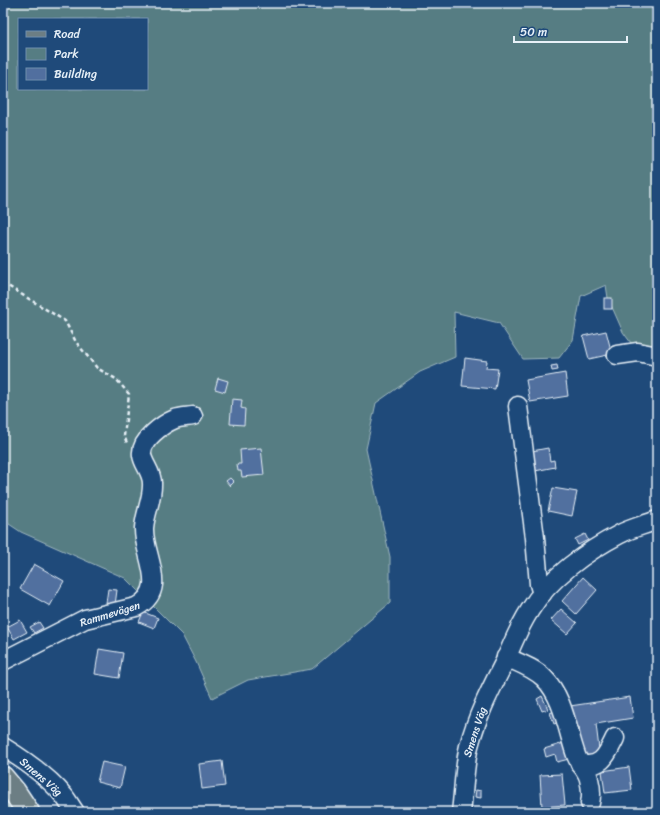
<svg xmlns="http://www.w3.org/2000/svg" width="660" height="815" font-family="Sriracha,sans-serif">
  <style>
    .green { fill: #567d83; stroke: #9fb7be; fill-rule: evenodd }
    .building { fill: #516f9f; stroke: #e8f1f8 }
    .lines { fill: none; stroke-linecap: round; stroke-linejoin: round }
    .minor-casing { stroke: #e8f1f8; stroke-width: 21 }
    .major-casing { stroke: #e8f1f8; stroke-width: 25 }
    .path { stroke: #e8f1f8; stroke-width: 2.5; stroke-dasharray: 4 3; stroke-linecap: butt }
    .minor { stroke: #1f4a7a; stroke-width: 18 }
    .major { stroke: #6c7e84; stroke-width: 22 }
    .labels { text-anchor: middle; dominant-baseline: central; stroke-width: 3.5; stroke-linejoin: round; paint-order: stroke }
    .street-label { font-size: 11px; fill: #e8f1f8; stroke: #1f4a7a }
  </style>
  <rect width="100%" height="100%" fill="#1f4a7a"/>
  <filter id="ink" filterUnits="userSpaceOnUse"><feTurbulence type="fractalNoise" baseFrequency=".025" numOctaves="2"/><feDisplacementMap in="SourceGraphic" scale="8" xChannelSelector="R" yChannelSelector="G"/><feConvolveMatrix kernelMatrix="1 2 1 2 8 2 1 2 1" color-interpolation-filters="sRGB"/></filter>
  <g filter="url(#ink)">
    <g class="green">
      <path d="M3 3H657V349L631 343 623 332 608 298 606 285 581 296 573 340 559 358 523 359 499 323 454 312 455 357 420 372 376 403 366 449 390 557V603L312 669 248 680 212 698 196 662 182 635 125 578 21 532 3 520ZM19 19H147V89H19Z"/>
      <path d="M3 796 14 812H3Z"/>
    </g>
    <g class="building">
      <rect x="604" y="298" width="8" height="11"/>
      <path d="M606 331 612 354 589 359 583 336Z"/>
      <path d="M465 358 487 361 486 368 498 369 495 389 462 386Z"/>
      <path d="M557 365 558 370 552 371 551 366Z"/>
      <path d="M565 373 568 396 530 402 526 380Z"/>
      <path d="M218 378 228 381 225 392 215 389Z"/>
      <path d="M232 399 242 400 241 408 245 409 244 425 230 424Z"/>
      <path d="M261 448 264 475 242 477 241 471H238L237 464H241L240 450Z"/>
      <path d="M548 448 550 461 554 460 555 467 535 471 532 451Z"/>
      <path d="M230 478 234 482 230 486 226 481Z"/>
      <path d="M553 488 577 492 572 516 548 511Z"/>
      <path d="M585 534 588 540 578 545 575 539Z"/>
      <path d="M34 564 64 581 50 606 20 589Z"/>
      <path d="M583 577 597 590 576 614 562 601Z"/>
      <path d="M108 589 117 590 115 605 106 603Z"/>
      <path d="M561 609 577 623 567 634 551 620Z"/>
      <path d="M143 612 158 618 154 628 139 622Z"/>
      <path d="M20 620 27 632 14 639 7 627Z"/>
      <path d="M39 622 43 628 34 633 30 627Z"/>
      <path d="M99 649 123 653 119 678 95 674Z"/>
      <path d="M542 696 548 709 542 711 537 699Z"/>
      <path d="M630 697 633 718 596 724 600 757 583 759 579 727 573 728 570 706Z"/>
      <path d="M554 711 559 722 554 724 550 713Z"/>
      <path d="M564 743 569 759 557 762 555 754 546 757 544 749Z"/>
      <path d="M222 761 225 786 202 789 199 764Z"/>
      <path d="M102 762 125 767 120 788 97 782Z"/>
      <path d="M629 767 632 790 605 793 602 771Z"/>
      <path d="M562 774 565 805 542 807 540 775Z"/>
      <path d="M476 790 481 791V798L475 797Z"/>
    </g>
    <g class="lines">
      <defs>
        <g id="minor">
          <path d="M617 355 638 352 657 356"/>
          <path d="M518 406 535 538 539 584 542 594"/>
          <path d="M506 657C519 663 534 668 544 678 564 698 567 730 576 755 579 764 587 770 589 779 591 787 592 795 590 803"/>
          <path d="M3 661 85 619 136 607C170 589 143 556 144 528 145 513 153 498 152 483 152 472 143 464 142 455 140 440 163 424 175 419 181 417 187 417 193 416"/>
          <path d="M3 747C24 760 49 777 64 796 68 801 71 807 75 812"/>
          <path d="M580 764C602 769 607 754 615 738"/>
          <path d="M461 812C464 790 464 767 469 746 477 715 492 687 506 659 513 642 520 625 530 610 549 578 587 551 620 534 631 528 645 525 657 520"/>
        </g>
        <path id="major" d="M3 778 14 791 28 812"/>
      </defs>
      <use href="#minor" class="minor-casing"/>
      <use href="#major" class="major-casing"/>
      <path class="path" d="M3 283 65 321 76 342 97 368 116 379 129 394 124 436 127 443"/>
      <use href="#minor" class="minor"/>
      <use href="#major" class="major"/>
    </g>
  </g>
  <g class="labels">
    <g class="street-label">
      <text transform="translate(110 614) rotate(-17)">Rammevägen</text>
      <text transform="translate(475 732) rotate(-72)">Smens Väg</text>
      <text transform="translate(41 777) rotate(41)">Smens Väg</text>
    </g>
  </g>
  <rect width="660" height="815" fill="none" stroke="#1f4a7a" stroke-width="16"/>
  <rect x="8" y="8" width="644" height="799" fill="none" stroke="#e8f1f8" stroke-width="1.5" filter="url(#ink)"/>
  <rect x="18" y="18" width="130" height="72" fill="#1f4a7a" stroke="#6f8dac"/>
  <rect x="26" y="31" width="20" height="6" fill="#6c7e84" stroke="#6f8dac"/>
  <text x="54" y="38" font-size="12" fill="#e8f1f8">Road</text>
  <rect x="26" y="48" width="20" height="12" fill="#567d83" stroke="#6f8dac"/>
  <text x="54" y="58" font-size="12" fill="#e8f1f8">Park</text>
  <rect x="26" y="68" width="20" height="12" fill="#516f9f" stroke="#6f8dac"/>
  <text x="54" y="78" font-size="12" fill="#e8f1f8">Building</text>
  <path d="M514 36v6h113v-6" fill="none" stroke="#e8f1f8" stroke-width="2"/>
  <text x="520" y="36" font-size="12" fill="#e8f1f8" stroke="#1f4a7a" stroke-width="3" paint-order="stroke">50 m</text>
</svg>
